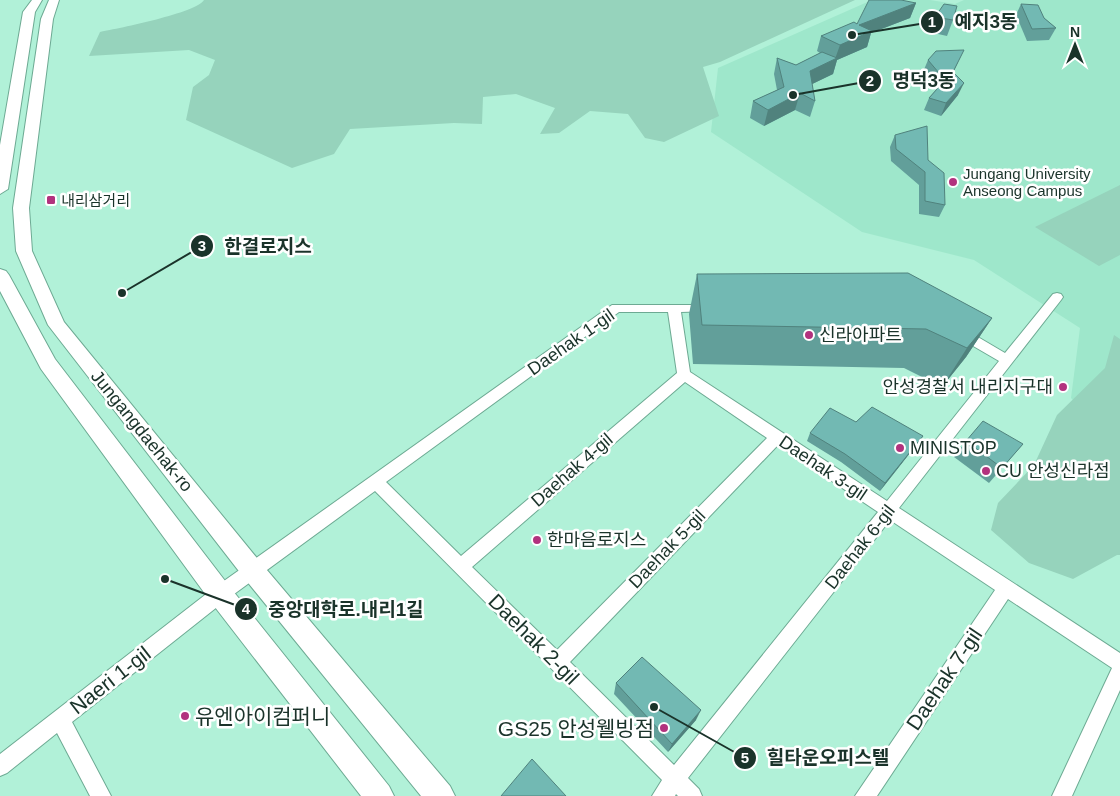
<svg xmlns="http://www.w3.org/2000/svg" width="1120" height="796" font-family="Arial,'Noto Sans KR',sans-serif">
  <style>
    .built { fill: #9ee7cb }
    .green { fill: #96d3bc }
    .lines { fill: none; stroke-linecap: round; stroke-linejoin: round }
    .street-casing { stroke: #6daa93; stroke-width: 2 }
    .secondary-casing { stroke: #6daa93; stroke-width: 2 }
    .street { fill: #fff; fill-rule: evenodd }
    .secondary { fill: #fff; fill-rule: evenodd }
    .wall { fill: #629f9a }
    .shaded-wall { fill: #50827d }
    .building { fill: #72b9b3; stroke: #50827d }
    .poi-dot { fill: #b2327e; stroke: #fff; stroke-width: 2 }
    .labels { text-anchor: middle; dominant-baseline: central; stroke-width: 5; stroke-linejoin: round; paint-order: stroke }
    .far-poi-label { font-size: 15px; fill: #1a332a; stroke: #fff; text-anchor: start }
    .poi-label { font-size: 18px; fill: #1a332a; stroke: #fff; text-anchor: start }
    .street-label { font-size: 18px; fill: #1a332a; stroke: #fff }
    .near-street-label { font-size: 21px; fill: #1a332a; stroke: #fff }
    .near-poi-label { font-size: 21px; fill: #1a332a; stroke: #fff; text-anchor: start }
    .leader { fill: none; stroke: #1a332a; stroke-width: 2 }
    .callout-dot { fill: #1a332a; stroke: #fff; stroke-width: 2 }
    .mark-label { font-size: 15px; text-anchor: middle; font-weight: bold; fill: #fff }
    .callout-label { font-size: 19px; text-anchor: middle; font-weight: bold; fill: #1a332a; stroke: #fff; stroke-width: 5; stroke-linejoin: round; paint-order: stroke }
  </style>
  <rect width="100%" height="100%" fill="#b1f1d8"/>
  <path class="built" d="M872 0H930L955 4 964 0H1120V448L1071 398 1080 328 974 260 862 232 711 132 718 68Z"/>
  <g class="green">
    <path d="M204 0H855L720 62 703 67 719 116 664 142 645 138 628 114 590 111 559 133 540 134 555 108 516 94 483 97 482 124 454 123 350 129 334 154 292 168 186 120 193 87 209 75 215 60 189 50 89 56 100 32C120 28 196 13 204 0Z"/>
    <path d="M1120 185V255L1099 266 1035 227Z"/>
    <path d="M1114 335 1120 339V555H1117L1073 579 1029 563 991 530 998 503 1034 465 1057 415 1105 368Z"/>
  </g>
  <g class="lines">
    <defs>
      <path id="street" d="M1057 293 1061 294 1063 297 1061 300 899 508 1120 653V690L1072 796H1052L1112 668 1008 599 877 796H855L995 590 890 520 688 778 699 789 702 796H678L676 794 675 796H652L662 780 375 491 226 600 72 722 111 796H90L57 733 7 773 0 776V754L214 588 612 305H711L713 308 711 311 681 312 690 372 887 501 999 361 956 336 955 333 956 330H966L1005 353 1053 294ZM619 312H668L677 373 461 556 386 482ZM685 382 767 438 557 650 472 567ZM778 445 878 512 674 765 570 662Z"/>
      <g id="secondary">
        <path d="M32 0H42L35 12 8 189 0 194V145L23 12Z"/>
        <path d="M49 0H59L53 19 29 208 32 251 64 322 261 563 450 786 455 796H421L245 579 48 325 16 251 13 208 41 19Z"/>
        <path d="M0 269 6 271 9 275 55 359 229 586 389 786 394 796H361L211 602 41 369 0 291Z"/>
      </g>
    </defs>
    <use href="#street" class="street-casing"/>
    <use href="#secondary" class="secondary-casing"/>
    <use href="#street" class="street"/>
    <use href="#secondary" class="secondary"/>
  </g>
  <g class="wall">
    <path d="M916 3 910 18 871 33 867 47 837 60 833 74 812 84 815 101 810 117 795 110 764 126 750 118 753 101 777 90 774 74 777 58 796 65 820 53 817 51 821 36Z"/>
    <path d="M1021 4 1044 18 1056 28 1049 40 1027 41 1016 15Z"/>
    <path d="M935 17 953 20 947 36 929 32Z"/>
    <path d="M928 60 958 62 953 73 958 95 941 116 924 110 929 98 937 89 923 72Z"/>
    <path d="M895 135 928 160 945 205 939 217 919 214V185L891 161 890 147Z"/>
    <path d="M697 274 992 318 966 357 942 387 904 368 693 364 689 314Z"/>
    <path d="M856 422 923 436 917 444 880 491 841 462 807 441 810 433Z"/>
    <path d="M966 441 1023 444 989 483 954 457Z"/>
    <path d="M616 683 696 720 668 752 614 694Z"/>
  </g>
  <g class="shaded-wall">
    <path d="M916 3 910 18 871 33 867 47 837 60 833 74 806 87 810 71 835 59 840 45 859 25Z"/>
    <path d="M964 83 958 95 941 116 946 103Z"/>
    <path d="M800 93 795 110 764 126 768 110Z"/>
    <path d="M992 318 966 357 942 387 967 348Z"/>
    <path d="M923 436 917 444 880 491 885 483Z"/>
    <path d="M701 710 696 720 668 752 672 744Z"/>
  </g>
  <g class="building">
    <path d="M869 0H901L916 3 859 25 872 31 840 45 821 36 854 22 857 24Z"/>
    <path d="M944 4 957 6 953 20 935 17Z"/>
    <path d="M1021 4 1038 5 1044 18 1056 28 1032 29Z"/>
    <path d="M964 50 953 72 964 83 946 103 929 98 945 80 928 60 936 51Z"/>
    <path d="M822 52 837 58 810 71 815 101 800 93 768 110 753 101 784 87 777 58 796 65Z"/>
    <path d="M927 126 928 160 944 173 945 205 925 201V172L896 149 895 135Z"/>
    <path d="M908 273 992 318 967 348 926 329 702 325 697 274Z"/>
    <path d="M872 407 923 436 885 483 845 454 810 433 830 408 856 422Z"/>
    <path d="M983 421 1023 444 1002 468 966 441Z"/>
    <path d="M642 657 701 710 672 744 616 683Z"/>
    <path d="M532 759 566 796H501Z"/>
  </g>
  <g class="poi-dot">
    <circle cx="953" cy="182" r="5"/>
    <rect x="46" y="195" width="10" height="10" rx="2.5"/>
    <circle cx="809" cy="335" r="5"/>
    <circle cx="1063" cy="387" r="5"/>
    <circle cx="900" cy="448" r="5"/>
    <circle cx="986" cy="471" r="5"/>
    <circle cx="537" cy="540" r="5"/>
    <circle cx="185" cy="716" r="5"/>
    <circle cx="664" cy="728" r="5"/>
  </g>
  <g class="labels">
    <g class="far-poi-label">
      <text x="963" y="173">Jungang University<tspan x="963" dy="17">Anseong Campus</tspan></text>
      <text x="61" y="200">내리삼거리</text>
    </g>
    <g class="poi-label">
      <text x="819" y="335">신라아파트</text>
      <text x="1053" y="387" text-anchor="end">안성경찰서 내리지구대</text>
      <text x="910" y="448">MINISTOP</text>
      <text x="996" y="471">CU 안성신라점</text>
      <text x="547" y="540">한마음로지스</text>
    </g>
    <g class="street-label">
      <text transform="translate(571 342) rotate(-35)">Daehak 1-gil</text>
      <text transform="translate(142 431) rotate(51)">Jungangdaehak-ro</text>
      <text transform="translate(823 468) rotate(34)">Daehak 3-gil</text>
      <text transform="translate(572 470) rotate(-41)">Daehak 4-gil</text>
      <text transform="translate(860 547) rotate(-52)">Daehak 6-gil</text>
      <text transform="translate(667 549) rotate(-46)">Daehak 5-gil</text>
    </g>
    <g class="near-street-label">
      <text transform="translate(534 639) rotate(45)">Daehak 2-gil</text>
      <text transform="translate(944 679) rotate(-56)">Daehak 7-gil</text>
      <text transform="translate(110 680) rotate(-38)">Naeri 1-gil</text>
    </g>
    <g class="near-poi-label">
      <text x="195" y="716">유엔아이컴퍼니</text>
      <text x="654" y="728" text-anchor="end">GS25 안성웰빙점</text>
    </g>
  </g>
  <path class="leader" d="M852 35L932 22M793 95L870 81M122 293L202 246M165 579L246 609M654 707L745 758"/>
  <g class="callout-dot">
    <circle cx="852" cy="35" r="5"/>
    <circle cx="793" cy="95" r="5"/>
    <circle cx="122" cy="293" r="5"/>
    <circle cx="165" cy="579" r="5"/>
    <circle cx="654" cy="707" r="5"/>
    <circle cx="932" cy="22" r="12"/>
    <circle cx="870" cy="81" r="12"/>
    <circle cx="202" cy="246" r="12"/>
    <circle cx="246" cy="609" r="12"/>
    <circle cx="745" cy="758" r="12"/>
  </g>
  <g class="mark-label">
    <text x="932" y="27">1</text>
    <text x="870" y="86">2</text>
    <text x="202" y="251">3</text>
    <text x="246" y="614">4</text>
    <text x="745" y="763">5</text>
  </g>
  <g class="callout-label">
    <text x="986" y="28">예지3동</text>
    <text x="924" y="87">명덕3동</text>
    <text x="268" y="253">한결로지스</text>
    <text x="346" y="616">중앙대학로.내리1길</text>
    <text x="828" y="764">힐타운오피스텔</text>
  </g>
  <g transform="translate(1075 45)" stroke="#ffffff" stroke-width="4" paint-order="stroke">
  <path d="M0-4L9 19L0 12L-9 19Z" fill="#1a332a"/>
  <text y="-8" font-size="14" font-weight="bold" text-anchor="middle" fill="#1a332a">N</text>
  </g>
</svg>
